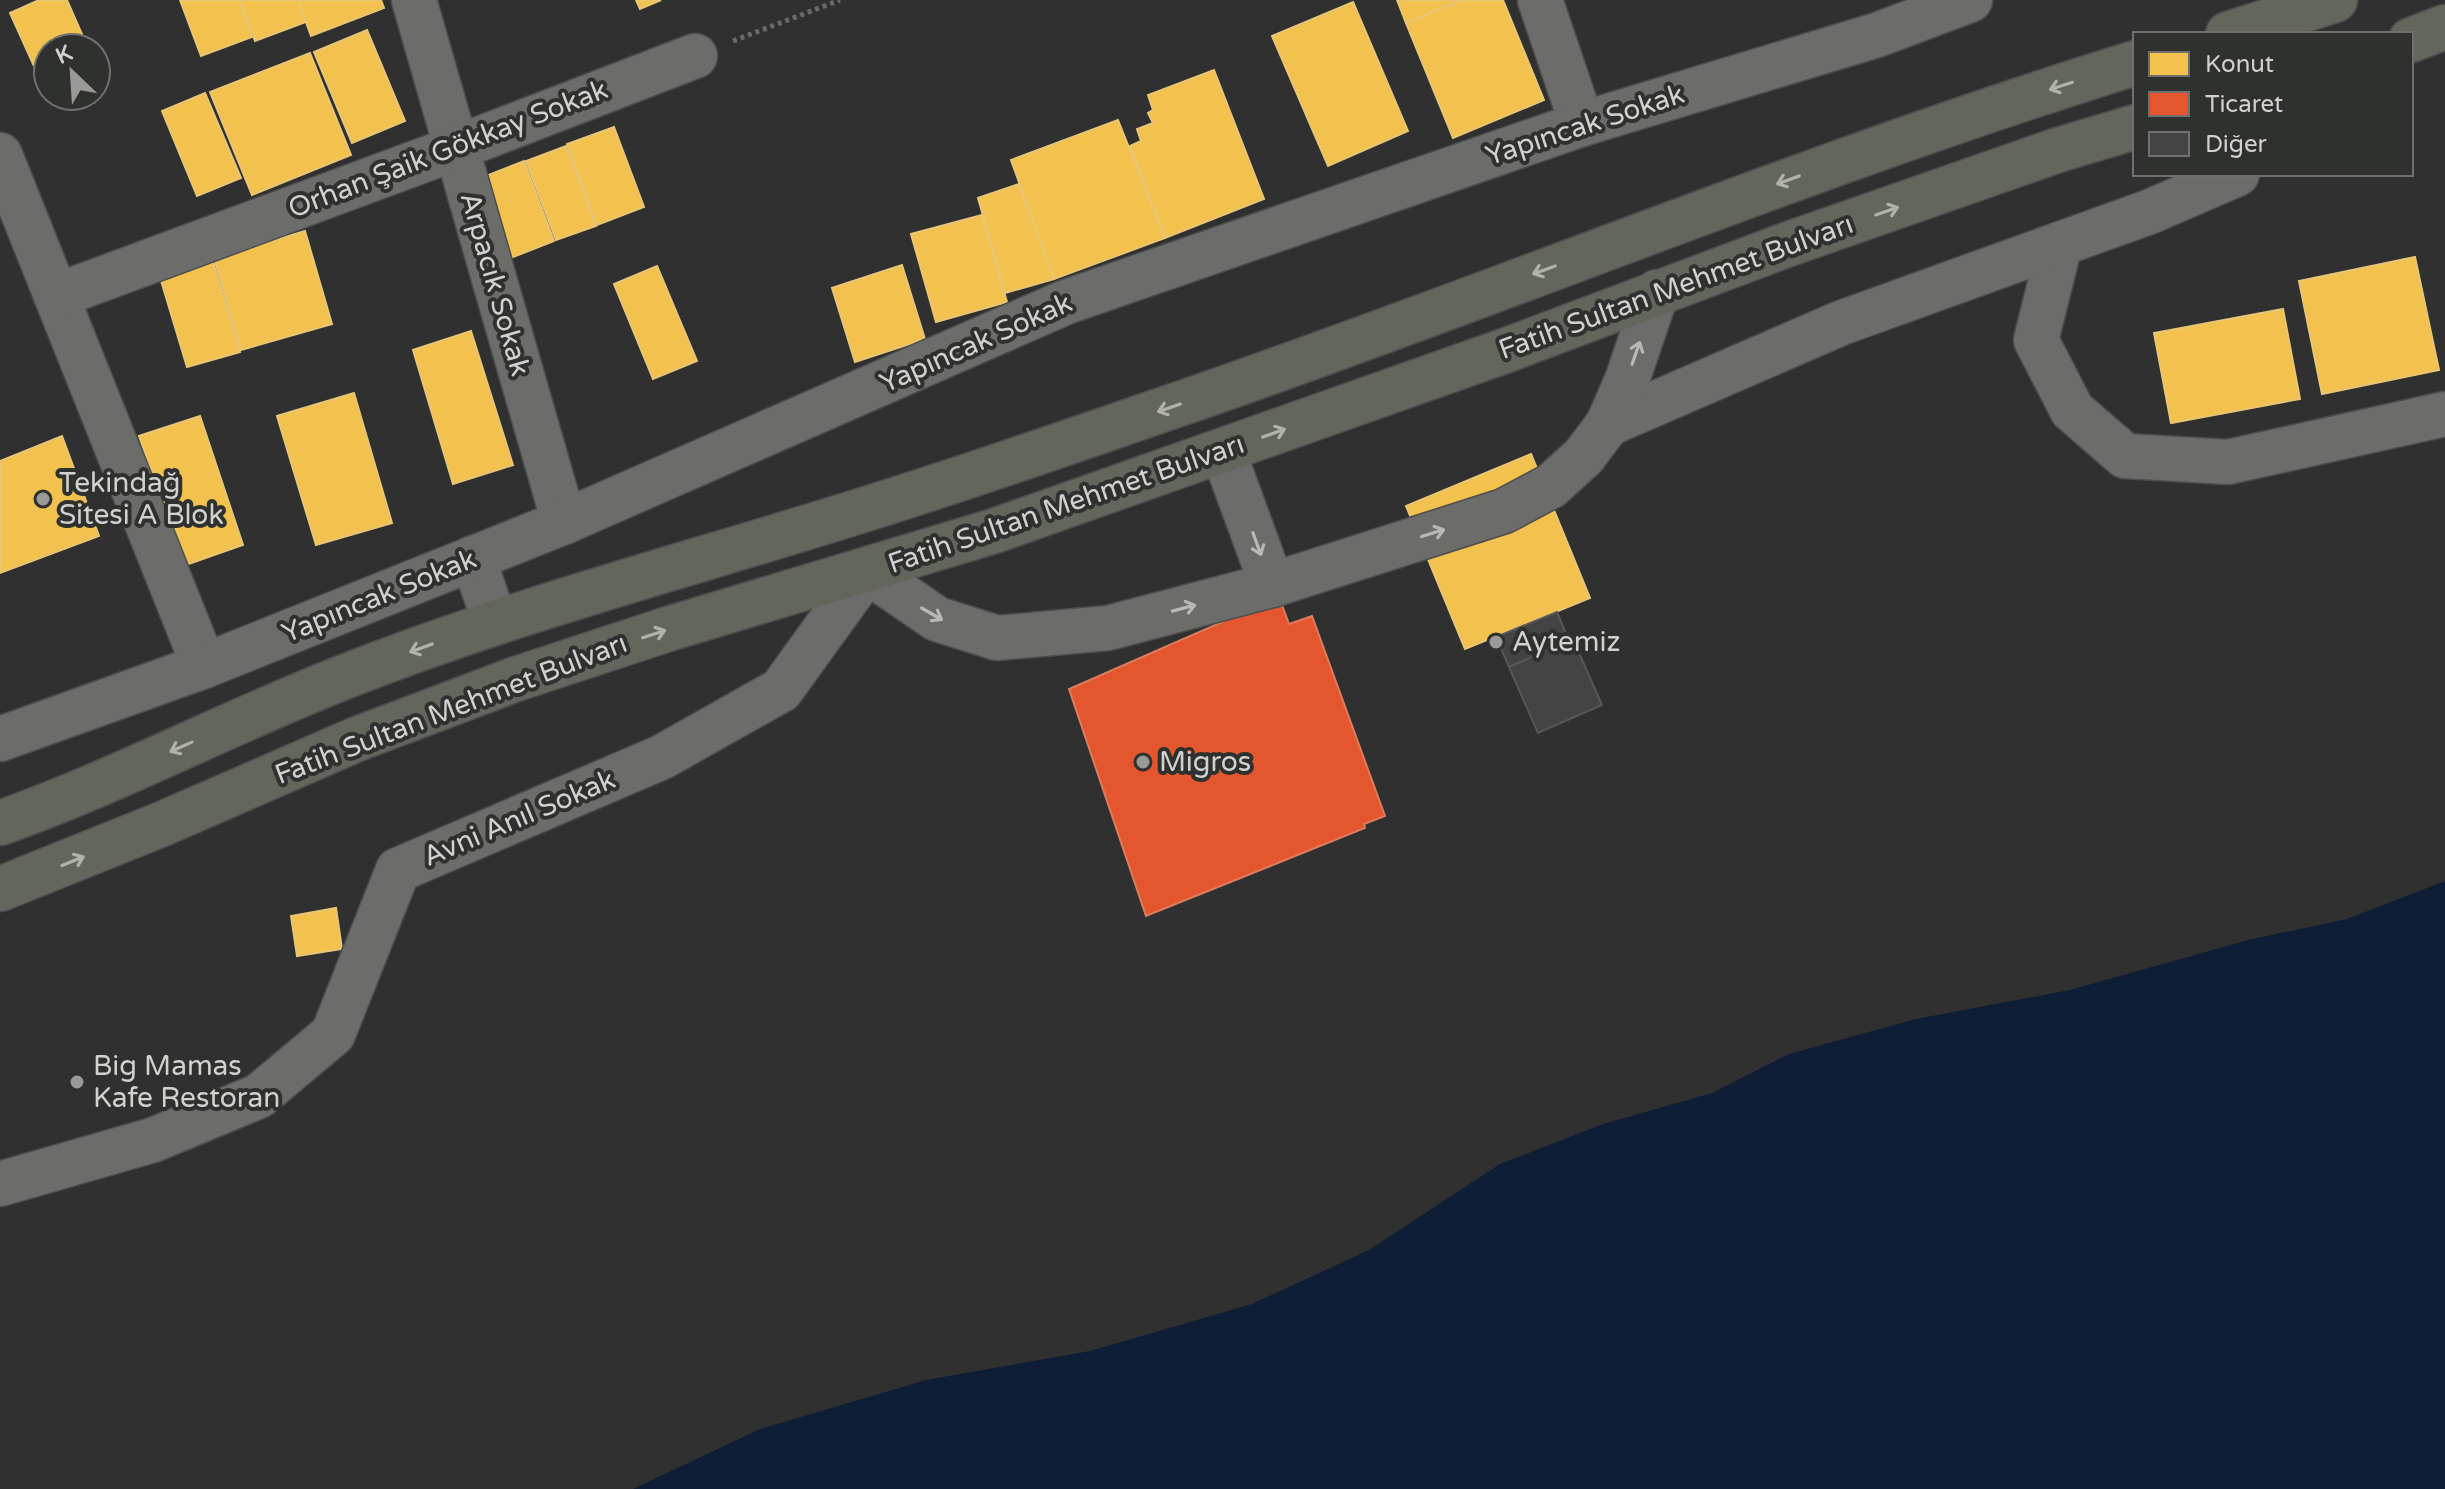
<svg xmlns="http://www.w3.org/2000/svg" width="2445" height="1489" font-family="'Varela Round',sans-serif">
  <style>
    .water { fill: #0e1e36 }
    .homes { fill: #f2c14e; stroke: #e8c675; stroke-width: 2 }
    .shops { fill: #e4572e; stroke: #de7c5f; stroke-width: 2 }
    .building { fill: #444; stroke: #565756; stroke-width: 2 }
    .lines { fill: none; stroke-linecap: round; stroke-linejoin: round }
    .minor-casing { stroke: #4d4d4d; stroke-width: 47 }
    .major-casing { stroke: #4d4d4d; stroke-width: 47 }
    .path { stroke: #6a6a6a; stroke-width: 5; stroke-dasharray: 4 4; stroke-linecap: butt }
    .minor { stroke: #6c6c6b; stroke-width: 44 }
    .major { stroke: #63665d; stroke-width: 44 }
    .oneway { stroke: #b0b2ae }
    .oneway2 { stroke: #b8b8b7 }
    .poi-dot { fill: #999998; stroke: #2f312f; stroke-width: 3 }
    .labels { text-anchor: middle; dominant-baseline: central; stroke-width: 8; stroke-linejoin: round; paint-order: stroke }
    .street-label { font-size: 28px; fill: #d1d2d0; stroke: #2f312f }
    .poi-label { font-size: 28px; fill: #d1d2d0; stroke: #2f312f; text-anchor: start }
  </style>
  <rect width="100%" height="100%" fill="#303030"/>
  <path class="water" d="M2445 881V1489H633L760 1429 926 1380 1090 1351 1252 1304 1369 1250 1500 1164 1603 1124 1712 1093 1789 1054 1916 1019 2070 990 2248 940 2347 919Z"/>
  <g class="homes">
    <path d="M39 0H67L88 48H48V97L10 13Z"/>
    <path d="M180 0H239L252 37 201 56Z"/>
    <path d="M239 0H298L306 22 255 41Z"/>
    <path d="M298 0H381L384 8 311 36Z"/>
    <path d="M636 0H661L640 9Z"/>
    <path d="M1397 0H1462L1406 23Z"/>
    <path d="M1462 0H1503L1544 100 1453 138 1406 23Z"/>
    <path d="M1353 2 1408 131 1328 166 1272 36Z"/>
    <path d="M367 30 405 121 352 143 314 52Z"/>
    <path d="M310 53 351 155 252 195 210 92Z"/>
    <path d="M1214 70 1264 199 1165 238 1130 146 1141 141 1137 129 1153 123 1148 113 1153 110 1148 95Z"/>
    <path d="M205 93 241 178 197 196 162 111Z"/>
    <path d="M1118 120 1165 238 1054 279 1011 160Z"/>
    <path d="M614 127 644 207 597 225 567 144Z"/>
    <path d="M566 146 596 226 556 240 526 161Z"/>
    <path d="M524 161 554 241 503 261 473 181Z"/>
    <path d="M1019 184 1054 279 1005 293 978 198Z"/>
    <path d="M982 215 1007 302 936 322 911 234Z"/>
    <path d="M305 231 332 324 241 350 214 258Z"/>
    <path d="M2415 257 2439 370 2322 394 2299 281Z"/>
    <path d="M212 258 240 352 187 367 159 274Z"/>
    <path d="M902 265 925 339 855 362 832 288Z"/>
    <path d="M657 266 697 361 653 379 614 284Z"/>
    <path d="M2283 309 2300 399 2171 423 2154 333Z"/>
    <path d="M471 331 513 465 453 484 413 350Z"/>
    <path d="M354 393 392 523 316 545 277 416Z"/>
    <path d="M200 416 243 545 183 566 139 436Z"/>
    <path d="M62 436 99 536 0 573V461Z"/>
    <path d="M1531 454 1590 598 1465 649 1406 506Z"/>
    <path d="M336 908 342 949 297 956 291 916Z"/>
  </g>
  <path class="shops" d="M1279 597 1289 624 1312 616 1385 816 1364 824 1365 828 1146 916 1069 689Z"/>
  <g class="building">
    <path d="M1557 612 1569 641 1509 667 1496 637Z"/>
    <path d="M1573 639 1602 705 1538 733 1509 667Z"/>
  </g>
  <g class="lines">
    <defs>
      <g id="minor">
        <path d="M414 0 564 522"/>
        <path d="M1540 0 1582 124"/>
        <path d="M0 155 204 666"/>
        <path d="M2237 174 2149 212 2060 244 2036 340 2072 410 2125 456 2228 462 2445 414"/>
        <path d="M56 296 456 148 695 56"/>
        <path d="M1608 424 1841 323 2060 244"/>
        <path d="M1223 451 1272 585"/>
        <path d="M473 558 495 622"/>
        <path d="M0 739 204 666 564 522 1066 302 1582 124 1877 35 1970 0"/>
        <path d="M0 1184 153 1140 259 1096 333 1034 398 870 662 757 781 690 867 571 937 619 997 638 1108 628 1272 585 1504 511 1551 486 1584 456 1608 424 1627 380 1657 292"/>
      </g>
      <g id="major">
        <path d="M2228 34 2335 0"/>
        <path d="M2411 40 2445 27"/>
        <path d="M0 823C122 780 236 718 357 672 538 602 726 555 910 495 1004 465 1097 432 1191 400 1507 291 1815 162 2135 63"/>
        <path d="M0 889 162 824 357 739 516 679 668 629 994 531 1507 350 1786 245 2058 150 2135 127"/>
      </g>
    </defs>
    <use href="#minor" class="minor-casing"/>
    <use href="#major" class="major-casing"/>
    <path class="path" d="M733 41 840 0"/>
    <use href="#minor" class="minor"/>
    <use href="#major" class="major"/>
  </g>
  <defs><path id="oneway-shaft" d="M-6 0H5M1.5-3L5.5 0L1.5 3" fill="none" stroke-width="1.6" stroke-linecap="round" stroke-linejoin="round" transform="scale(2)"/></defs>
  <g class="oneway">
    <use href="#oneway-shaft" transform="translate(2061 86) rotate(162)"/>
    <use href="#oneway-shaft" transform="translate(1788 180) rotate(160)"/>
    <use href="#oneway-shaft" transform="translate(1887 211) rotate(-19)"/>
    <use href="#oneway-shaft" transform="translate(1544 270) rotate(160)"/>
    <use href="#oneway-shaft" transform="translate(1169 408) rotate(161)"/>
    <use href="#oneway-shaft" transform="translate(1274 433) rotate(-20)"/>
    <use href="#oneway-shaft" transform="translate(654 634) rotate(-18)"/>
    <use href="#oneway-shaft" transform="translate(421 648) rotate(160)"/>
    <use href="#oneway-shaft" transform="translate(181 747) rotate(156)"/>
    <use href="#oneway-shaft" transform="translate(73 861) rotate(-22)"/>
  </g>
  <g class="oneway2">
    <use href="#oneway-shaft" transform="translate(1636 353) rotate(-71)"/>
    <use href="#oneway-shaft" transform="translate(1433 533) rotate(-17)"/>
    <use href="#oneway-shaft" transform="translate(1257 544) rotate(70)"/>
    <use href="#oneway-shaft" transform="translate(1184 608) rotate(-15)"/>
    <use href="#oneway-shaft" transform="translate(932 614) rotate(30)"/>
  </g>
  <g class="poi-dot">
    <circle cx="43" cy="499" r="8"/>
    <circle cx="1496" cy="642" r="8"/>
    <circle cx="1143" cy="762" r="8"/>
    <circle cx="77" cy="1082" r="8"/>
  </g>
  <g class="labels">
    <g class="street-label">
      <text transform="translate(1585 125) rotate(-18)">Yapıncak Sokak</text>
      <text transform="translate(448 149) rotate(-21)">Orhan Şaik Gökkay Sokak</text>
      <text transform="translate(495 284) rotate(74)">Arpacık Sokak</text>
      <text transform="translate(1676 287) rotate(-20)">Fatih Sultan Mehmet Bulvarı</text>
      <text transform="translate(976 343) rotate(-24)">Yapıncak Sokak</text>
      <text transform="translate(1066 504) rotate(-19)">Fatih Sultan Mehmet Bulvarı</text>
      <text transform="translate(379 596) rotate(-22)">Yapıncak Sokak</text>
      <text transform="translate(451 709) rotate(-21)">Fatih Sultan Mehmet Bulvarı</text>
      <text transform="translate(519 818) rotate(-23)">Avni Anıl Sokak</text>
    </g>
    <g class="poi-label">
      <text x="59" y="483">Tekindağ<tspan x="59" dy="32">Sitesi A Blok</tspan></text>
      <text x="1512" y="642">Aytemiz</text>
      <text x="1159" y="762">Migros</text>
      <text x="93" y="1066">Big Mamas<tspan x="93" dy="32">Kafe Restoran</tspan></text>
    </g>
  </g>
  <rect x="2133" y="32" width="280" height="144" fill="#2f312f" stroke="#70716f" stroke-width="2"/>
  <rect x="2149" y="52" width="40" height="24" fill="#f2c14e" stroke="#70716f" stroke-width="2"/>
  <text x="2205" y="72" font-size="24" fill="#d1d2d0">Konut</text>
  <rect x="2149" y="92" width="40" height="24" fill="#e4572e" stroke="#70716f" stroke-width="2"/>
  <text x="2205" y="112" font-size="24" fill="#d1d2d0">Ticaret</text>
  <rect x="2149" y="132" width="40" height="24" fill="#444444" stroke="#70716f" stroke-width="2"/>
  <text x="2205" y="152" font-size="24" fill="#d1d2d0">Diğer</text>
  <g transform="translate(72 72) rotate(335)"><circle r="38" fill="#2f312f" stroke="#70716f" stroke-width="2"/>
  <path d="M0-6L14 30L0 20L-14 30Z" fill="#999998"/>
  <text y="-12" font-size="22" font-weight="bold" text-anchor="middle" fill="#d1d2d0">K</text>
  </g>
</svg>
